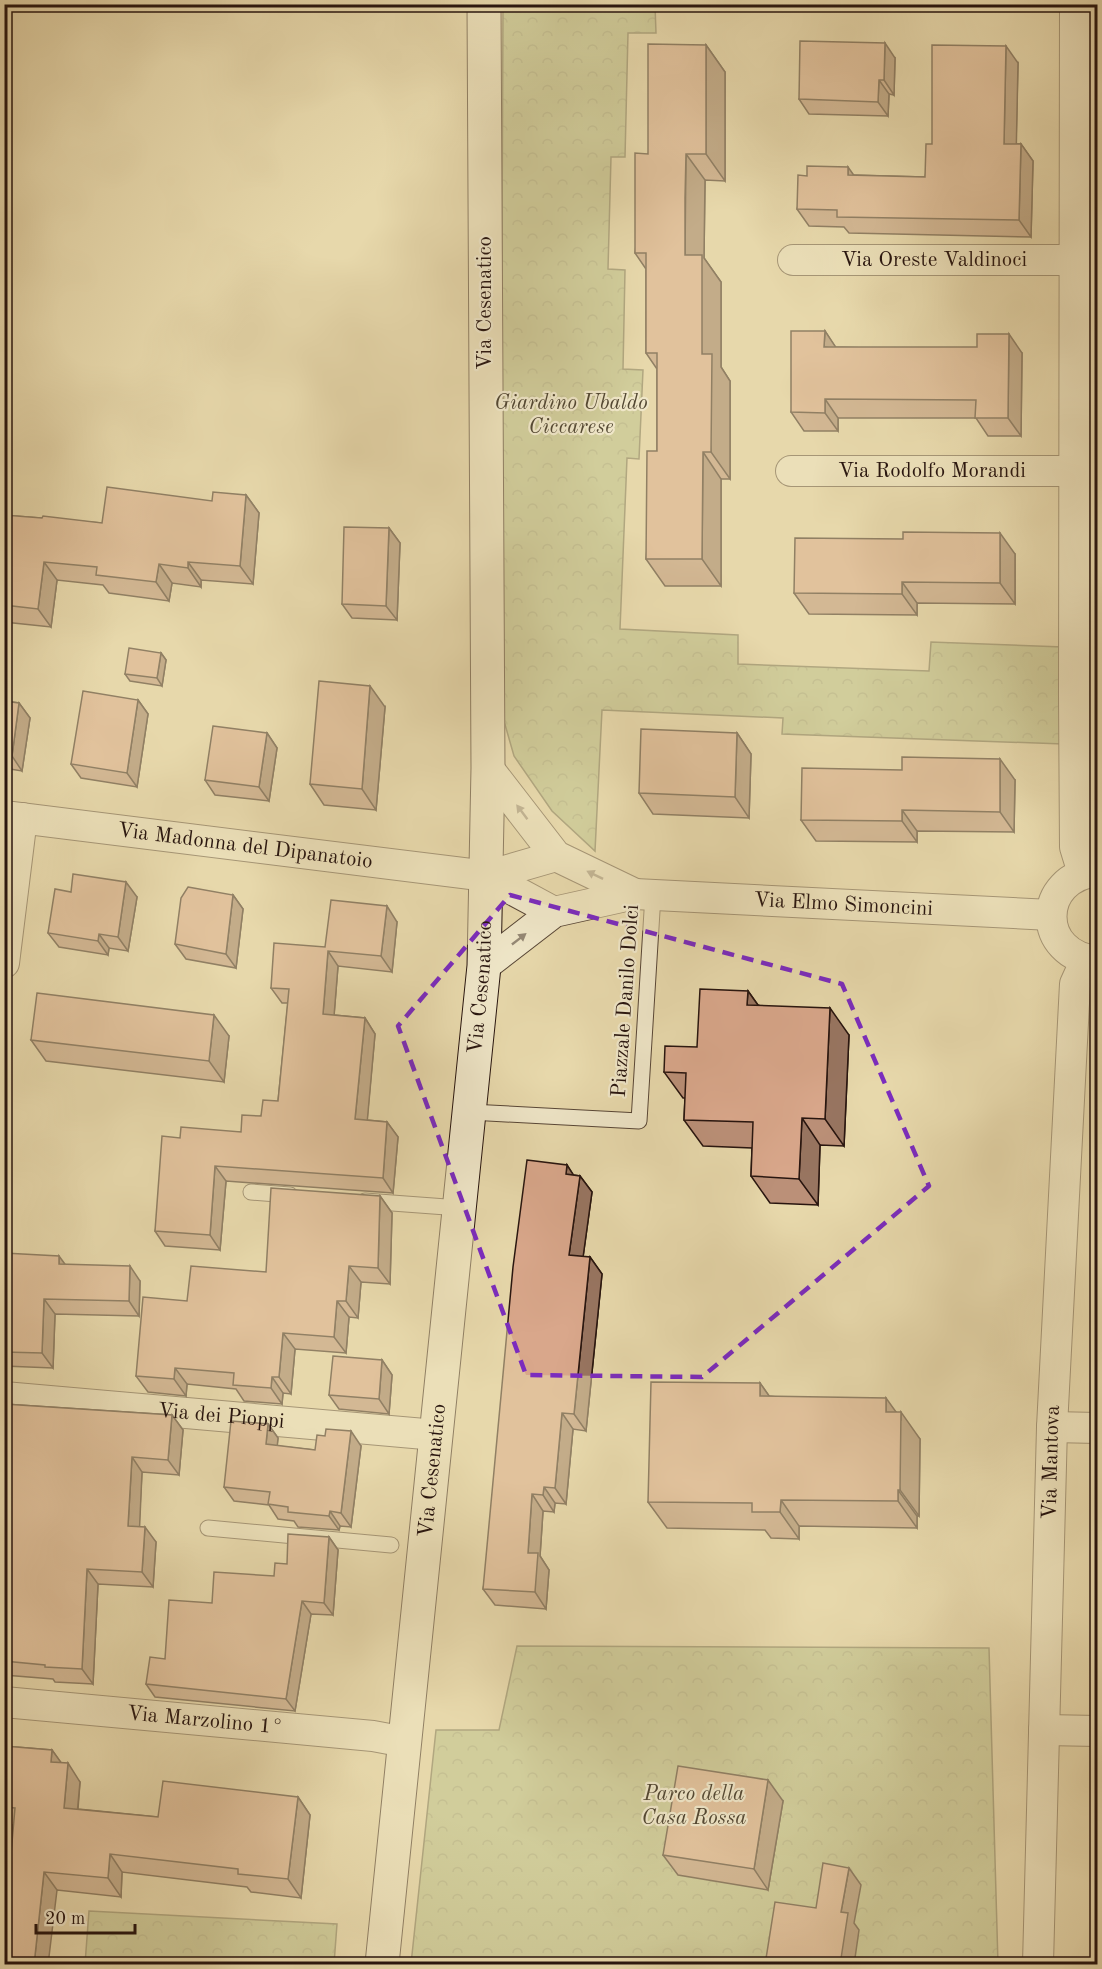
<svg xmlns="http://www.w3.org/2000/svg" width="1102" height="1969" font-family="'Old Standard TT',serif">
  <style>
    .forest { fill: url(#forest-crowns); stroke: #6f6a4c; stroke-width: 1.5 }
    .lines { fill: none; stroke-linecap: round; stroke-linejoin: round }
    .lane-casing { stroke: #584636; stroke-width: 17 }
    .street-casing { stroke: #584636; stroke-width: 32 }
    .secondary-casing { stroke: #28150f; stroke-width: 35 }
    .lane { stroke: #efe6c8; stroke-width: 15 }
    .street { stroke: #efe6c8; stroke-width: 30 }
    .secondary { stroke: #efe6c8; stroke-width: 33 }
    .wall { fill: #bb9078; stroke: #28150f; stroke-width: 1.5 }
    .shaded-wall { fill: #987561; stroke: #28150f; stroke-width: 1.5 }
    .building { fill: #d9a78b; stroke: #28150f; stroke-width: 1.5 }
    .oneway { fill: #958875 }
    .marked { fill: none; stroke: #7b2cbf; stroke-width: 4.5; stroke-dasharray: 12 8; stroke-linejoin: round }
    .labels { text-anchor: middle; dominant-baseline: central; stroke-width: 4.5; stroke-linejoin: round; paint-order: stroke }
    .street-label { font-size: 21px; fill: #28150f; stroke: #efe6c8 }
    .park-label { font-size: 21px; font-style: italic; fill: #534833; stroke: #efe6c8 }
  </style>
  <defs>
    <pattern id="forest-crowns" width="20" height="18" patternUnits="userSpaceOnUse" patternTransform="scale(1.5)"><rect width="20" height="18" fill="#b6be88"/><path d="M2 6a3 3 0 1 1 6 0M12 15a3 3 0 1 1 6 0" fill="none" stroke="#9ca274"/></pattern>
  </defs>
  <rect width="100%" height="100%" fill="#e7d8ab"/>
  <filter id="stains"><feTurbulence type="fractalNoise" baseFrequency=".00333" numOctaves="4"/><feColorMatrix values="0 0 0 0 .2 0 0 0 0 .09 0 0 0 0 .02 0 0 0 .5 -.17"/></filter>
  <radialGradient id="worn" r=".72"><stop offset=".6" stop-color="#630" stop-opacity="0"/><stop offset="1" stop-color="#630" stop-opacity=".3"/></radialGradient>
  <g class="forest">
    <path d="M503 5H655L656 33H628L625 157H611L608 269 625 270 623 369 643 370 639 459 627 458 620 629 738 635V664L929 671 931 642 1063 647V744L782 734 783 718 602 710 595 851 552 811 514 756 500 707Z"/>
    <path d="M517 1646 989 1648 998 1964H411L436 1730H499Z"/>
    <path d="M89 1911 337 1924 334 1964H85Z"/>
  </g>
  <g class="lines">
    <defs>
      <g id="lane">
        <path d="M470 1112 639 1121 653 895"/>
        <path d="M251 1192 290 1195"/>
        <path d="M365 1201 460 1208"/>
        <path d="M208 1528 391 1545"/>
      </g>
      <g id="street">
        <path d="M1075 4 1074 696 1075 847 1083 873"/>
        <path id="s1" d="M793 260H1074"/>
        <path id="s2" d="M791 471H1074"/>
        <path d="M488 768 556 856 635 894"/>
        <path id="s3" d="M4 816 487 876 554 912"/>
        <path d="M1098 871C1036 877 1036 956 1098 961"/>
        <path d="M487 876 556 856"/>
        <path d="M4 963 22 818"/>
        <path id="s4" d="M484 966 554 912 635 894 1051 915"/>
        <path id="s5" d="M4 1397 436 1435"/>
        <path d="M1052 1427 1098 1428"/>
        <path id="s6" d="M4 1702 373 1736 405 1742"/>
        <path d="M1044 1730 1098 1731"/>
        <path id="s7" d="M1038 1964 1052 1427 1075 984 1086 960"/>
      </g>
      <g id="secondary">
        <path id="s8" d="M382 1964 484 966 488 768 484 4"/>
      </g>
    </defs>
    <use href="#lane" class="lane-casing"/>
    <use href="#street" class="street-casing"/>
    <use href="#secondary" class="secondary-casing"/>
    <use href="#lane" class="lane"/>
    <use href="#street" class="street"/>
    <use href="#secondary" class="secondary"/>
  </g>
  <g class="wall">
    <path d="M706 45 725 72V181L705 180 704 258 721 282V367L730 381V479H721V586H665L646 559 657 451V369L646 353V269L635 253 648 154Z"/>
    <path d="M895 58 894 95 889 94 888 116 809 114 799 99Z"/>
    <path d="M1018 63 1016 144H1021L1033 161 1031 237 849 233 844 227 809 226 797 209 807 176 853 175 925 177 932 144Z"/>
    <path d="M825 331 835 347 1022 353 1021 436H988L976 418H838V431H804L791 412Z"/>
    <path d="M246 495 259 513 253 584 201 580V587L172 583 169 601 109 593 103 585 57 580 51 627 4 622V515L102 523Z"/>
    <path d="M389 528 400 543 397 620 352 618 342 604Z"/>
    <path d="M903 539 1015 554V604L917 603V615L809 614 794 593Z"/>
    <path d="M161 653 166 660 162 686 130 681 125 674Z"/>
    <path d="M138 700 148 714 137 787 81 778 71 764Z"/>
    <path d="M4 701 19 703 30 718 22 771 4 768Z"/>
    <path d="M385 707 376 810 324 805 310 784Z"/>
    <path d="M267 733 277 748 269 801 215 795 205 780Z"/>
    <path d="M737 733 751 754 749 818 653 814 639 793Z"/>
    <path d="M1015 780 1014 832 917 831V842L816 841 801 820Z"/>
    <path d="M71 892 137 897 128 951 109 948 108 955 59 947 48 933Z"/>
    <path d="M233 895 243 909 236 968 186 959 175 944Z"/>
    <path d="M397 922 392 972 338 966 334 1015 365 1018 375 1034 367 1120 387 1122 398 1137 393 1193 226 1181 220 1250 165 1246 155 1231 180 1138 241 1132 278 1101 288 1003H282L271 988 325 947Z"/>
    <path d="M748 991 758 1005 849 1035 844 1146 820 1145 818 1205 770 1203 751 1176 752 1148 703 1146 684 1120 685 1098H683L664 1072 697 1047Z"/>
    <path d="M229 1036 224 1082 46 1061 31 1040Z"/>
    <path d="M567 1165 573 1175 580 1176 592 1192 583 1257H590L602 1274 586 1431 573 1429 566 1504 555 1503 554 1512 543 1511 540 1556 549 1570 546 1609 495 1605 483 1589Z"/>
    <path d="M380 1196 392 1213 390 1284 361 1282 358 1318 349 1317 346 1353 295 1349 291 1394 283 1393 282 1404 244 1401 236 1389 187 1384 186 1396 148 1392 136 1376 187 1301 266 1272Z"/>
    <path d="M4 1253 66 1265 140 1281 139 1316 55 1314 53 1368 4 1366Z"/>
    <path d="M382 1360 392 1375 389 1414 339 1409 329 1395Z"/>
    <path d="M760 1383 769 1396 896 1412 920 1439 919 1516H917V1528L799 1526V1539L771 1538 765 1530 667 1528 648 1502Z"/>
    <path d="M4 1404 172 1415 183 1430 179 1475 142 1472 139 1526 156 1542 153 1587 98 1584 93 1684 55 1682 53 1679 4 1675Z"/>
    <path d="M268 1424 278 1438 277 1446 315 1450 361 1446 351 1527 340 1526 339 1530 298 1527 294 1521 278 1519 269 1505 234 1501 224 1487Z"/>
    <path d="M329 1537 338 1550 333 1615 311 1614 295 1711 155 1697 146 1684 165 1659 212 1603 274 1576 287 1564Z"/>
    <path d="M4 1746 52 1750 61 1763 80 1782 78 1809 158 1817 298 1797 310 1815 301 1898 251 1892 247 1887 122 1872 121 1897 57 1890 6 1911 13 1825 4 1824Z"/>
    <path d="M783 1801 768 1890 678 1875 663 1855Z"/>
  </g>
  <g class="shaded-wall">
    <path d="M885 43 895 58 894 95 884 80Z"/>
    <path d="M706 45 725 72V181L706 154Z"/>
    <path d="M1006 46 1018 63 1016 161 1004 144Z"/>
    <path d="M879 80 889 94 888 116 878 102Z"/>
    <path d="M1021 144 1033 161 1031 237 1019 220Z"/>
    <path d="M686 154 705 180 704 258 721 282V367L730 381V479L711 452 702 354 685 255Z"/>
    <path d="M848 167 860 184 848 175Z"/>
    <path d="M825 331 837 349 824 347Z"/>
    <path d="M1009 334 1022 353 1021 436 1008 418Z"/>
    <path d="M825 399 838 418V431L825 413Z"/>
    <path d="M703 452 721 479V586L702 559Z"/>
    <path d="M246 495 259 513 253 584 240 566Z"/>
    <path d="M389 528 400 543 397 620 386 606Z"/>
    <path d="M1000 533 1015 554V604L1000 583Z"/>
    <path d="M44 562 57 580 51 627 38 609Z"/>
    <path d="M188 562 201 580V587L188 568Z"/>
    <path d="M159 564 172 583 169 601 156 582Z"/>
    <path d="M902 582 917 603V615L902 594Z"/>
    <path d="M161 653 166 660 162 686 157 678Z"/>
    <path d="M370 686 385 707 376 810 362 789Z"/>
    <path d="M138 700 148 714 137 787 127 773Z"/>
    <path d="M19 703 30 718 22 771 12 756Z"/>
    <path d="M267 733 277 748 269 801 259 787Z"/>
    <path d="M737 733 751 754 749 818 735 797Z"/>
    <path d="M1000 759 1015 780 1014 832 1000 812Z"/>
    <path d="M902 810 917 831V842L902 821Z"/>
    <path d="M126 882 137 897 128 951 118 937Z"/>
    <path d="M233 895 243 909 236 968 226 954Z"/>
    <path d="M387 906 397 922 392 972 381 956Z"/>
    <path d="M99 934 109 948 108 955 98 941Z"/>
    <path d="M328 951 338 966 333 1029 323 1014Z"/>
    <path d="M748 991 767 1018 747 1005Z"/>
    <path d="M830 1008 849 1035 844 1146 825 1119Z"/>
    <path d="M214 1015 229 1036 224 1082 209 1061Z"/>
    <path d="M365 1018 375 1034 366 1135 355 1119Z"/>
    <path d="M802 1118 820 1145 818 1205 799 1179Z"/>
    <path d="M387 1122 398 1137 393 1193 383 1178Z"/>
    <path d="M567 1165 578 1182 566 1174Z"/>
    <path d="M215 1166 226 1181 220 1250 210 1235Z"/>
    <path d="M580 1176 592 1192 581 1272 569 1255Z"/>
    <path d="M380 1196 392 1213 390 1284 378 1268Z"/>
    <path d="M59 1256 70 1271 59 1264Z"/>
    <path d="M590 1257 602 1274 586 1431 574 1414Z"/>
    <path d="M130 1266 140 1281 139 1316 129 1301Z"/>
    <path d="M349 1266 361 1282 358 1318 346 1301Z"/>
    <path d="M44 1299 55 1314 53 1368 42 1353Z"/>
    <path d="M337 1301 349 1317 346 1353 334 1337Z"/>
    <path d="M283 1333 295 1349 291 1394 279 1377Z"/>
    <path d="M382 1360 392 1375 389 1414 379 1399Z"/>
    <path d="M175 1368 187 1384 186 1396 174 1379Z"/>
    <path d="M272 1377 283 1393 282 1404 271 1388Z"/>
    <path d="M760 1383 779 1410 760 1396Z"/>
    <path d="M886 1398 901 1419V1412L920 1439 919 1516 900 1490 886 1412Z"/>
    <path d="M562 1413 573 1429 566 1504 555 1488Z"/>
    <path d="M172 1415 183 1430 179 1475 168 1460Z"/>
    <path d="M268 1424 278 1438 276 1459 266 1444Z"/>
    <path d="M351 1431 361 1446 351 1527 341 1513Z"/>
    <path d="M132 1457 142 1472 139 1540 128 1526Z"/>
    <path d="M544 1487 555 1503 554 1512 543 1495Z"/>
    <path d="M898 1490 917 1516V1528L898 1501Z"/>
    <path d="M532 1494 543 1511 540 1556 549 1570 546 1609 535 1592 528 1553Z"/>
    <path d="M781 1500 799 1526V1539L780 1512Z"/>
    <path d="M330 1511 340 1526 339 1530 329 1516Z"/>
    <path d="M145 1527 156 1542 153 1587 142 1572Z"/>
    <path d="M329 1537 338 1550 333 1615 324 1603Z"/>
    <path d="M87 1569 98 1584 93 1684 82 1669Z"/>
    <path d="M302 1601 311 1614 295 1711 286 1699Z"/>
    <path d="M52 1750 65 1768 51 1762Z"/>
    <path d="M68 1763 80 1782 76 1826 64 1808Z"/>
    <path d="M768 1780 783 1801 768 1890 754 1869Z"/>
    <path d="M298 1797 310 1815 301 1898 288 1879Z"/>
    <path d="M110 1854 122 1872 121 1897 108 1878Z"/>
    <path d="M849 1868 861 1885 854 1923 859 1930 854 1965H839L841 1912Z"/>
    <path d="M44 1872 57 1890 48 1965H34Z"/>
  </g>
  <g class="building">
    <path d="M800 41 885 43 884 80H879L878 102 799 99Z"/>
    <path d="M648 44 706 45V154H686L685 198V255H702V354H712L711 452H703L702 559H646L647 451H657V353H646V253H635V153L648 154Z"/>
    <path d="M932 45 1006 46 1004 144H1021L1019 220 837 217V210L797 209 798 175 807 176V166L848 167V175L925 177 926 144H932Z"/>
    <path d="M791 331H825L824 347H977V334H1009L1008 418H975L976 400 825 399V413L791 412Z"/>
    <path d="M107 487 212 501 213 492 246 495 240 566 188 562V568L159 564 156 582 96 575 97 567 44 562 38 609 4 605V515L42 518 43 516 102 523Z"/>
    <path d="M344 527 389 528 386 606 342 604Z"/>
    <path d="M903 532 1000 533V583L902 582V594L794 593 795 538 903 539Z"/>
    <path d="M129 648 161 653 157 678 125 674Z"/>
    <path d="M319 681 370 686 362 789 310 784Z"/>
    <path d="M83 691 138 700 127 773 71 764Z"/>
    <path d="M4 701 19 703 12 756 4 755Z"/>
    <path d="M213 726 267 733 259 787 205 780Z"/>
    <path d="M641 729 737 733 735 797 639 793Z"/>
    <path d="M902 757 1000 759V812L902 810V821L801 820 802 768 902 770Z"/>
    <path d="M73 874 126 882 118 937 99 934 98 941 48 933 55 889 71 892Z"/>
    <path d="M188 887 233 895 226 954 175 944 181 898Z"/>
    <path d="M331 900 387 906 381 956 328 951 323 1014 365 1018 355 1119 387 1122 383 1178 215 1166 210 1235 155 1231 162 1136 180 1138 181 1127 241 1132 242 1115 261 1116 263 1100 278 1101 289 989 271 988 274 943 325 947Z"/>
    <path d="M700 989 748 991 747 1005 830 1008 825 1119 802 1118 799 1179 751 1176 753 1122 684 1120 686 1073 664 1072 665 1046 697 1047Z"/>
    <path d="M37 993 214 1015 209 1061 31 1040Z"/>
    <path d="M527 1160 567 1165 566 1174 580 1176 569 1255 590 1257 574 1414 562 1413 555 1488 544 1487 543 1495 532 1494 528 1553H538L535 1592 483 1589 513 1267Z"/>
    <path d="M271 1188 380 1196 378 1268 349 1266 346 1301H337L334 1337 283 1333 279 1377H272L271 1388 233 1385 234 1373 175 1368 174 1379 136 1376 143 1297 187 1301 191 1266 266 1272Z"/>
    <path d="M4 1253 59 1256V1264L130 1266 129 1301 44 1299 42 1353 4 1352Z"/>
    <path d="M333 1356 382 1360 379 1399 329 1395Z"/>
    <path d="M651 1382 760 1383V1396L886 1398V1412H901L900 1490H898V1501L781 1500 780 1512H752V1503L648 1502Z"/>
    <path d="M4 1404 172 1415 168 1460 132 1457 128 1526 145 1527 142 1572 87 1569 82 1669 45 1667V1665L4 1661Z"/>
    <path d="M231 1421 268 1424 266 1444 315 1450 317 1435 325 1436 326 1429 351 1431 341 1513 330 1511 329 1516 288 1512V1507L268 1504 270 1492 224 1487Z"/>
    <path d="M288 1534 329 1537 324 1603 302 1601 286 1699 146 1684 150 1657 165 1659 169 1600 212 1603 214 1572 274 1576 275 1563 287 1564Z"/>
    <path d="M4 1746 52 1750 51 1762 68 1763 64 1808 158 1817 163 1781 298 1797 288 1879 238 1874V1869L110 1854 108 1878 44 1872 34 1965H4V1911H6L15 1808 4 1807Z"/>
    <path d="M678 1766 768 1780 754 1869 663 1855Z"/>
    <path d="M823 1863 849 1868 841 1912 848 1913 840 1965H765L775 1902 816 1908Z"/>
  </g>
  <defs><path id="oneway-solid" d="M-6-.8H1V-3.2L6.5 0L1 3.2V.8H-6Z" transform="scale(1.5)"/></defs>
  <g class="oneway">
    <use href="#oneway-solid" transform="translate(522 812) rotate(-127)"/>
    <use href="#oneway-solid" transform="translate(595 875) rotate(-154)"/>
    <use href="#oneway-solid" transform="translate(519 939) rotate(-38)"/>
  </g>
  <path d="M0 0H1102V1969H0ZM510 895 842 984 929 1186 702 1377 526 1375 398 1026Z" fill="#e7d8ab" fill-opacity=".55" fill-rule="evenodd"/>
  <path class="marked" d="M510 895 842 984 929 1186 702 1377 526 1375 398 1026Z"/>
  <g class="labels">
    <g class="street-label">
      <text stroke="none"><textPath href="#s1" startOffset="141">Via Oreste Valdinoci</textPath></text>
      <text transform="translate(485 303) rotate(-90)">Via Cesenatico</text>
      <text stroke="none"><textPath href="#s2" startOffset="141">Via Rodolfo Morandi</textPath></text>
      <text stroke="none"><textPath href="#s3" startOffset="243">Via Madonna del Dipanatoio</textPath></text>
      <text stroke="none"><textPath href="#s4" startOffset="380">Via Elmo Simoncini</textPath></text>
      <text stroke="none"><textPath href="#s8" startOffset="982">Via Cesenatico</textPath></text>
      <text transform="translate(626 1001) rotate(-86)">Piazzale Danilo Dolci</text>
      <text stroke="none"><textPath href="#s5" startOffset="218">Via dei Pioppi</textPath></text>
      <text stroke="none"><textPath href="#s7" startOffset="502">Via Mantova</textPath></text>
      <text stroke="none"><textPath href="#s8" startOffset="496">Via Cesenatico</textPath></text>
      <text stroke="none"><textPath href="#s6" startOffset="202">Via Marzolino 1°</textPath></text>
    </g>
    <g class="park-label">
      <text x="571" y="403">Giardino Ubaldo<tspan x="571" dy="24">Ciccarese</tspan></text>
      <text x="694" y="1794">Parco della<tspan x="694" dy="24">Casa Rossa</tspan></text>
    </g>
  </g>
  <rect width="1102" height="1969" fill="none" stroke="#e7d8ab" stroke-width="24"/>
  <rect x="6" y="6" width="1090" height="1957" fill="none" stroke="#28150f" stroke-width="3"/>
  <rect x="12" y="12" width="1078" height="1945" fill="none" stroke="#28150f" stroke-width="1.5"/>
  <path d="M36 1924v9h99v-9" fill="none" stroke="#28150f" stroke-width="3"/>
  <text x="45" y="1924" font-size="18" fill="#28150f" stroke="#efe6c8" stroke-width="4.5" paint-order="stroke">20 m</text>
  <rect width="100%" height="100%" filter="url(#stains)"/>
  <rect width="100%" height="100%" fill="url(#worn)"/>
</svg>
